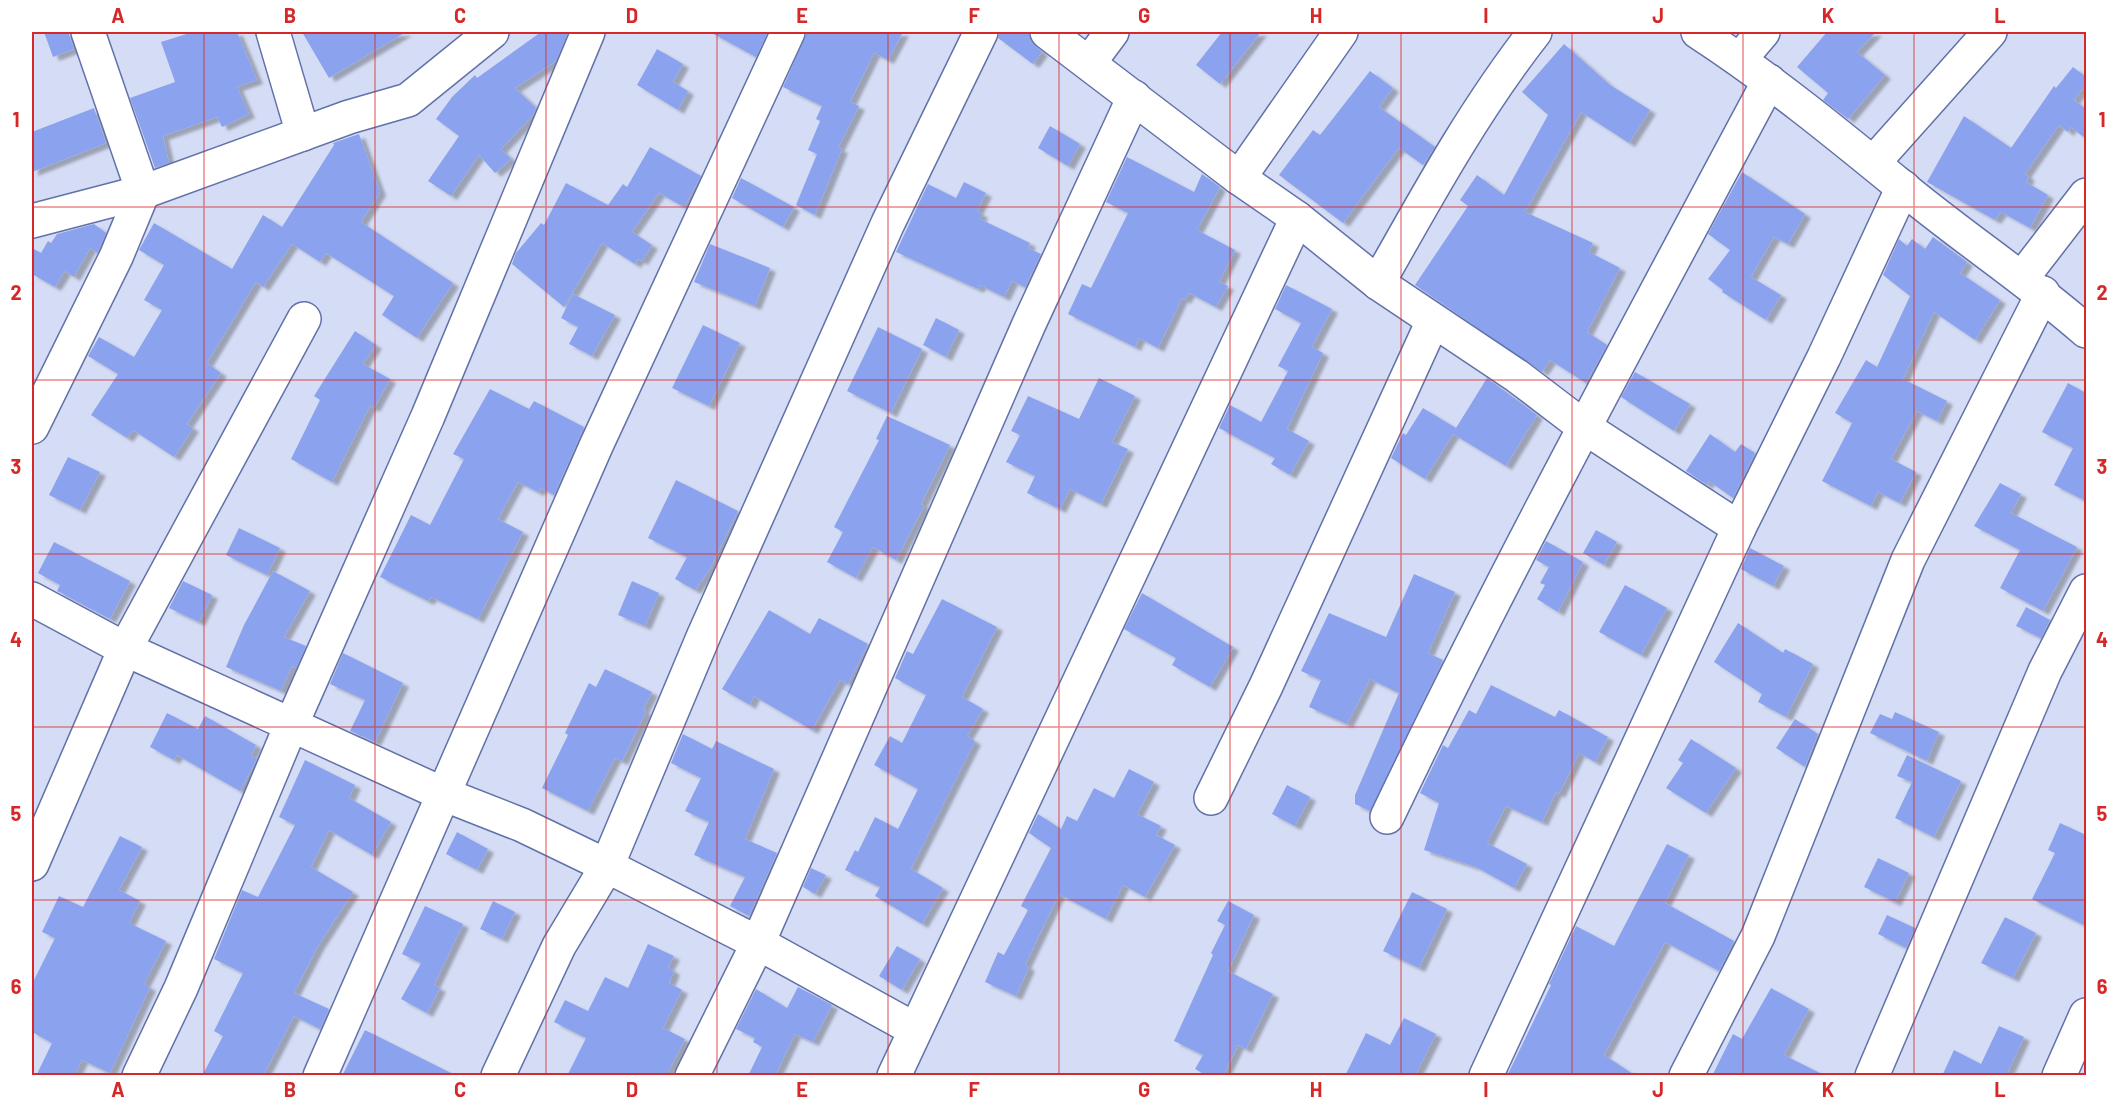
<svg xmlns="http://www.w3.org/2000/svg" width="2118" height="1107" font-family="Barlow,sans-serif">
  <style>
    .building { fill: #8ba2ee; filter: url(#shadow) }
    .lines { fill: none; stroke-linecap: round; stroke-linejoin: round }
    .minor-casing { stroke: #6171a9; stroke-width: 36 }
    .minor { stroke: #fff; stroke-width: 33 }
    .grid { fill: none; stroke: #d62828; stroke-width: 1.5; stroke-opacity: 0.55 }
    .neatline { fill: none; stroke: #d62828; stroke-width: 2 }
    .grid-label { font-size: 20px; text-anchor: middle; font-weight: bold; fill: #d62828 }
  </style>
  <defs>
    <filter id="shadow"><feDropShadow dx="6" dy="4" stdDeviation="1.5" flood-color="#0004"/></filter>
  </defs>
  <rect width="100%" height="100%" fill="#d5ddf6"/>
  <g class="building">
    <path d="M44 32H68L74 49 53 57Z"/>
    <path d="M193 32H237L257 80 237 87 249 114 222 127 217 117 163 136 169 163 155 168 130 98 175 82 161 42Z"/>
    <path d="M302 32H406L329 78Z"/>
    <path d="M541 32H568L556 61 515 88 536 108 533 115 501 149 511 159 495 173 479 155 451 196 428 181 459 136 436 119 452 97 475 75 477 78Z"/>
    <path d="M710 32H768L756 57Z"/>
    <path d="M807 32H903L888 60 874 53 850 102 859 106 838 148 842 149 815 215 796 205 817 154 808 150 820 121 816 119 822 106 783 87Z"/>
    <path d="M1000 32H1029L1030 40 1042 52 1033 64 998 38Z"/>
    <path d="M1222 32H1261L1220 84 1196 65Z"/>
    <path d="M1827 32H1876L1857 52 1885 75 1848 119 1823 100 1828 93 1797 67Z"/>
    <path d="M1564 44 1610 85 1650 110 1629 143 1581 112 1525 212 1593 243 1589 252 1620 268 1587 332 1607 345 1586 383 1550 360 1542 372 1415 285 1468 206 1460 200 1477 175 1504 195 1548 115 1522 92Z"/>
    <path d="M657 49 683 64 673 82 688 91 678 110 637 85Z"/>
    <path d="M2073 67 2086 77V84L2074 100 2086 109V139L2071 127 2068 132 2059 125 2025 174 2029 177 2026 182 2048 195 2030 228 2001 212 1995 220 1927 182 1964 116 2011 148 2054 86 2056 88Z"/>
    <path d="M1370 71 1393 88 1379 107 1435 147 1423 165 1399 148 1343 223 1279 175 1313 130 1320 135Z"/>
    <path d="M94 108 106 143 32 172V132Z"/>
    <path d="M1050 126 1080 144 1068 166 1038 148Z"/>
    <path d="M359 134 380 192 361 222 453 283 417 338 382 315 394 296 326 253 320 262 292 244 263 287 256 282 207 363 221 373 187 424 193 428 174 457 133 430 127 438 91 415 118 374 88 356 99 337 134 357 162 310 144 300 164 265 139 250 154 223 232 269 263 215 282 227 334 145 333 143Z"/>
    <path d="M650 147 701 176 698 181 684 207 659 193 632 232 652 245 642 261 638 259 635 264 602 243 564 307 512 264 516 253 541 223 544 225 566 183 608 205 623 184 627 187Z"/>
    <path d="M1127 157 1194 192 1202 174 1220 187 1197 230 1235 250 1219 282 1228 286 1216 307 1189 293 1185 300 1182 298 1158 348 1139 338 1135 347 1068 314 1082 284 1091 288 1128 213 1106 202Z"/>
    <path d="M1742 172 1805 214 1788 244 1774 237 1751 277 1781 295 1766 320 1722 292 1723 290 1708 279 1730 250 1708 234Z"/>
    <path d="M741 178 794 207 783 227 732 198Z"/>
    <path d="M964 182 986 193 977 211 982 214 980 219 1030 243 1028 248 1041 254 1025 287 1012 281 1004 297 980 285 978 289 896 252 928 184 956 198Z"/>
    <path d="M94 224 106 233 97 253 90 248 74 277 65 271 55 287 32 274V248L41 253 48 241 51 243 57 234Z"/>
    <path d="M1933 237 1967 262 1960 273 2000 300 1975 340 1934 312 1903 379 1947 401 1937 421 1917 411 1891 459 1916 472 1900 503 1878 492 1871 506 1822 481 1852 423 1835 413 1866 360 1877 367 1910 296 1883 275 1899 239 1907 246 1912 239 1925 249Z"/>
    <path d="M710 244 770 268 755 306 694 282Z"/>
    <path d="M1286 285 1332 309 1312 347 1323 353 1287 429 1309 441 1290 475 1271 464 1275 458 1219 428 1230 405 1261 422 1288 371 1278 366 1301 323 1275 309Z"/>
    <path d="M573 294 615 315 592 356 569 344 578 327 561 318Z"/>
    <path d="M936 318 959 330 946 357 923 345Z"/>
    <path d="M703 325 740 343 709 406 672 388Z"/>
    <path d="M878 327 922 349 891 413 847 391Z"/>
    <path d="M355 331 376 345 363 364 390 379 374 408 370 406 332 482 291 459 320 400 314 396Z"/>
    <path d="M1635 372 1690 404 1674 431 1621 397Z"/>
    <path d="M1099 378 1135 396 1112 442 1128 449 1101 504 1070 489 1060 509 1027 493 1035 476 1006 462 1020 435 1011 431 1028 396 1079 419Z"/>
    <path d="M1487 378 1537 415 1506 466 1453 434 1425 479 1391 458 1403 433 1406 435 1423 408 1456 428Z"/>
    <path d="M2068 383 2086 393V501L2054 485 2073 448 2042 432Z"/>
    <path d="M490 389 529 409 534 401 584 427 554 495 541 488 538 492 518 482 498 519 523 532 478 619 431 597 428 601 380 577 411 515 430 525 464 459 453 454Z"/>
    <path d="M887 416 950 445 921 504 924 506 896 560 873 547 856 578 827 562 843 532 834 527 879 440 876 439Z"/>
    <path d="M1710 434 1735 452 1741 444 1755 453 1733 498 1709 481 1707 485 1686 471Z"/>
    <path d="M68 457 100 472 80 510 49 495Z"/>
    <path d="M676 480 738 511 710 569 695 590 675 579 687 557 648 538Z"/>
    <path d="M2000 483 2021 494 2011 513 2077 547 2043 611 2000 588 2020 550 1974 526Z"/>
    <path d="M239 528 280 548 267 575 226 555Z"/>
    <path d="M1596 530 1617 542 1604 565 1583 553Z"/>
    <path d="M1546 541 1583 562 1558 612 1537 599 1545 585 1540 583 1549 567 1536 560Z"/>
    <path d="M54 542 130 581 110 619 57 591 60 585 38 573Z"/>
    <path d="M1750 548 1784 566 1773 586 1741 569Z"/>
    <path d="M273 571 310 591 284 637 306 646 296 668 292 666 281 691 226 667 244 625Z"/>
    <path d="M1414 574 1455 592 1428 653 1443 660 1370 811 1355 804V795L1399 693 1370 679 1347 724 1309 707 1321 680 1301 671 1329 613 1386 637Z"/>
    <path d="M183 581 212 595 199 622 169 608Z"/>
    <path d="M632 581 659 593 645 626 618 615Z"/>
    <path d="M1625 585 1667 608 1641 655 1599 632Z"/>
    <path d="M1142 593 1233 647 1210 687 1172 665 1176 658 1124 629Z"/>
    <path d="M942 599 997 627 962 697 983 709 967 736 975 741 911 869 943 888 922 924 875 896 880 887 845 870 855 850 858 852 875 817 898 829 918 789 874 765 890 736 902 743 926 695 895 678 907 651 913 654Z"/>
    <path d="M2026 607 2050 620 2041 638 2016 626Z"/>
    <path d="M769 610 810 634 819 618 868 644 848 684 840 680 812 730 754 696 750 705 722 689Z"/>
    <path d="M1738 623 1783 653 1785 649 1813 664 1786 717 1758 702 1762 694 1714 662Z"/>
    <path d="M343 653 403 683 375 742 350 731 365 700 330 684Z"/>
    <path d="M605 669 652 692 643 710 646 712 622 761 615 758 588 811 542 788 568 735 565 733 589 683 596 687Z"/>
    <path d="M1491 685 1555 717 1559 710 1608 737 1595 762 1579 753 1559 794 1556 792 1542 822 1506 806 1487 843 1527 864 1514 888 1476 867 1424 850 1439 803 1420 793 1443 745 1448 748 1469 710 1476 714Z"/>
    <path d="M1895 712 1939 732 1927 761 1870 733 1880 714 1892 719Z"/>
    <path d="M167 713 198 729 205 716 256 745 251 756 257 759 240 791 177 755 174 760 150 747Z"/>
    <path d="M1795 719 1818 734 1805 767 1776 748Z"/>
    <path d="M683 734 712 749 716 741 774 769 745 839 777 853 749 916 730 906 745 877 694 855 709 822 685 811 701 778 671 763Z"/>
    <path d="M1691 739 1736 768 1706 813 1666 788 1683 763 1678 760Z"/>
    <path d="M1907 755 1961 781 1934 837 1895 818 1912 782 1897 776Z"/>
    <path d="M305 760 355 785 349 798 391 822 372 855 329 830 311 867 353 892 318 946 294 993 329 1009 320 1029 294 1016 263 1076H202L223 1036 214 1031 243 973 214 959 242 890 258 897 295 825 279 817Z"/>
    <path d="M1129 769 1154 782 1137 814 1161 826 1156 835 1175 845 1145 897 1123 885 1106 919 1059 894 1025 965 1029 967 1016 996 985 982 998 952 1004 955 1028 910 1021 906 1051 848 1029 833 1038 814 1061 829 1067 816 1077 821 1094 788 1114 798Z"/>
    <path d="M1287 785 1310 797 1295 826 1272 814Z"/>
    <path d="M2060 823 2086 835V926L2032 899 2055 853 2048 850Z"/>
    <path d="M457 832 488 849 477 870 446 854Z"/>
    <path d="M120 836 142 847 119 890 140 901 129 923 166 941 144 984 150 987 110 1073 82 1060 74 1076H36L52 1043 32 1032V984L55 938 42 932 59 896 83 907Z"/>
    <path d="M1667 844 1689 855 1665 903 1734 941 1719 971 1665 942 1604 1055 1636 1076H1507L1551 985 1549 984 1576 926 1614 946Z"/>
    <path d="M1878 858 1909 873 1895 902 1864 887Z"/>
    <path d="M811 868 826 875 815 894 803 887Z"/>
    <path d="M1412 892 1447 909 1419 968 1383 951Z"/>
    <path d="M493 901 515 912 502 939 480 929Z"/>
    <path d="M1228 901 1254 915 1228 971 1273 994 1246 1049 1238 1045 1223 1076H1207L1195 1069 1203 1055 1174 1041 1213 955 1211 953 1225 925 1217 921Z"/>
    <path d="M425 906 463 924 434 985 440 988 427 1013 401 999 421 963 402 954Z"/>
    <path d="M1887 915 1915 928 1906 948 1878 934Z"/>
    <path d="M2005 917 2036 933 2013 978 1981 963Z"/>
    <path d="M648 944 674 956 668 967 674 971 669 983 682 990 663 1028 685 1039 666 1076H567L586 1038 554 1022 565 1000 588 1011 605 977 628 988Z"/>
    <path d="M897 946 920 959 902 990 879 976Z"/>
    <path d="M798 987 832 1005 813 1042 795 1034 775 1076H748L762 1047 753 1042 755 1038 736 1029 756 989 787 1008Z"/>
    <path d="M1771 988 1809 1009 1784 1055 1826 1076H1712L1733 1034 1742 1039Z"/>
    <path d="M1404 1018 1436 1034 1415 1076H1345L1366 1033 1390 1045Z"/>
    <path d="M1999 1026 2024 1037 2006 1076H1942L1954 1050 1981 1064Z"/>
    <path d="M365 1030 457 1076H342Z"/>
  </g>
  <g class="lines">
    <defs>
      <g id="minor">
        <path d="M273 32 303 134"/>
        <path d="M1047 32 1239 178 1297 218 1378 283 1517 376 1584 427 1739 528"/>
        <path d="M1698 32C1770 79 1836 133 1902 187 1962 237 2028 280 2086 331"/>
        <path d="M1740 59 1763 32"/>
        <path d="M1089 63 1112 32"/>
        <path d="M1874 162 1990 32"/>
        <path d="M1239 178 1341 32"/>
        <path d="M32 221 143 192 349 117 408 100 492 32"/>
        <path d="M2022 278 2086 195"/>
        <path d="M1378 283C1427 196 1474 110 1535 32"/>
        <path d="M32 427 116 257 143 192 88 32"/>
        <path d="M32 599 125 649 443 794 522 825 607 866 758 943 914 1029"/>
        <path d="M1211 798 1266 686 1433 321"/>
        <path d="M1387 817C1506 568 1639 325 1769 81"/>
        <path d="M32 864 125 649 304 319"/>
        <path d="M139 1076 181 988 292 723 428 416 588 32"/>
        <path d="M320 1076 596 446 788 32"/>
        <path d="M498 1076 559 946 607 866 704 635 888 223 981 32"/>
        <path d="M692 1076 758 943 1029 324 1134 97"/>
        <path d="M894 1076 1297 218"/>
        <path d="M1486 1076 1739 528 1824 357 1903 187"/>
        <path d="M1686 1076 1758 936 1908 560 2043 293"/>
        <path d="M1872 1076 2045 671 2086 591"/>
        <path d="M2059 1076 2086 1015"/>
      </g>
    </defs>
    <use href="#minor" class="minor-casing"/>
    <use href="#minor" class="minor"/>
  </g>
  <path class="grid" d="M204 32V1076M375 32V1076M546 32V1076M717 32V1076M888 32V1076M1059 32V1076M1230 32V1076M1401 32V1076M1572 32V1076M1743 32V1076M1914 32V1076M32 207H2086M32 380H2086M32 554H2086M32 727H2086M32 900H2086"/>
  <rect width="2118" height="1107" fill="none" stroke="#ffffff" stroke-width="66"/>
  <rect x="33" y="33" width="2052" height="1041" class="neatline"/>
  <g class="grid-label">
    <text x="118" y="23">A</text>
    <text x="290" y="23">B</text>
    <text x="460" y="23">C</text>
    <text x="632" y="23">D</text>
    <text x="802" y="23">E</text>
    <text x="974" y="23">F</text>
    <text x="1144" y="23">G</text>
    <text x="1316" y="23">H</text>
    <text x="1486" y="23">I</text>
    <text x="1658" y="23">J</text>
    <text x="1828" y="23">K</text>
    <text x="2000" y="23">L</text>
    <text x="16" y="127">1</text>
    <text x="2102" y="127">1</text>
    <text x="16" y="300">2</text>
    <text x="2102" y="300">2</text>
    <text x="16" y="474">3</text>
    <text x="2102" y="474">3</text>
    <text x="16" y="647">4</text>
    <text x="2102" y="647">4</text>
    <text x="16" y="821">5</text>
    <text x="2102" y="821">5</text>
    <text x="16" y="994">6</text>
    <text x="2102" y="994">6</text>
    <text x="118" y="1097">A</text>
    <text x="290" y="1097">B</text>
    <text x="460" y="1097">C</text>
    <text x="632" y="1097">D</text>
    <text x="802" y="1097">E</text>
    <text x="974" y="1097">F</text>
    <text x="1144" y="1097">G</text>
    <text x="1316" y="1097">H</text>
    <text x="1486" y="1097">I</text>
    <text x="1658" y="1097">J</text>
    <text x="1828" y="1097">K</text>
    <text x="2000" y="1097">L</text>
  </g>
</svg>
